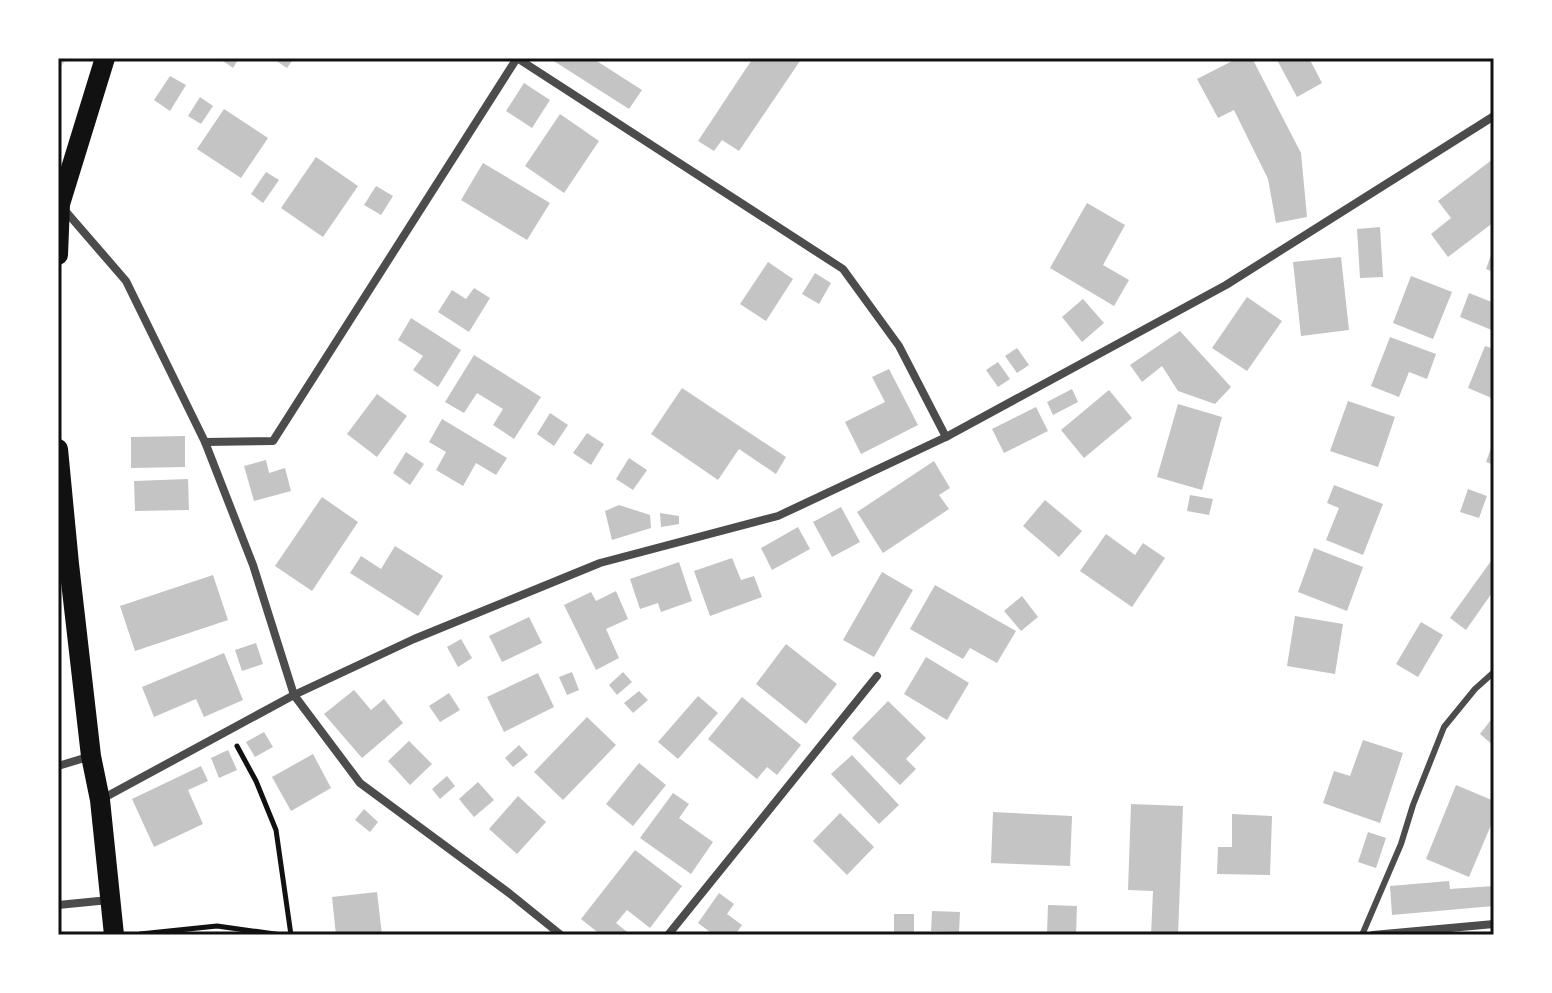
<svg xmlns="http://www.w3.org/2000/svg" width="1552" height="993" font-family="Barlow,sans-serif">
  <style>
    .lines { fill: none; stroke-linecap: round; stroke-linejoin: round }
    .stream { stroke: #d9d9d9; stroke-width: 9 }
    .building { fill: #c4c4c4 }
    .path { stroke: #111; stroke-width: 5 }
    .service { stroke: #4c4c4c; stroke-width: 6 }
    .minor { stroke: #4c4c4c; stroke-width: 8 }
    .primary { stroke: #111; stroke-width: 20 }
    .neatline { fill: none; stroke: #111; stroke-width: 3 }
  </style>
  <rect width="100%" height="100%" fill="#fff"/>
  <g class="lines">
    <path class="stream" d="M58 63 62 58"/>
  </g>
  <g class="building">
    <path d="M219 58H239L233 68Z"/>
    <path d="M272 58H294L287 68Z"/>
    <path d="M549 58H592L642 90 629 109Z"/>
    <path d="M753 58H802L739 151 722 140 714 151 698 141Z"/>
    <path d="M1238 58H1252L1301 153 1307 217 1276 223 1268 179 1234 110 1218 118 1197 79Z"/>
    <path d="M1276 58H1309L1322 83 1297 97Z"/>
    <path d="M170 76 186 85 170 111 154 100Z"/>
    <path d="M524 83 550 100 532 128 506 111Z"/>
    <path d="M200 97 213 106 201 124 188 116Z"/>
    <path d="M224 109 268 138 241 178 197 149Z"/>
    <path d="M560 114 599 141 564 193 525 166Z"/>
    <path d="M316 157 358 186 323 237 281 208Z"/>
    <path d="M1493 159 1494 222 1448 257 1431 234 1451 218 1438 201Z"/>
    <path d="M483 163 550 203 527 240 461 200Z"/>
    <path d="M266 172 279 180 263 203 251 194Z"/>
    <path d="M376 186 393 196 381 215 364 205Z"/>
    <path d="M1087 203 1125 225 1103 265 1129 280 1114 306 1050 268Z"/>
    <path d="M1380 227 1383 277 1360 278 1357 229Z"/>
    <path d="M1494 247V272L1486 269Z"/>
    <path d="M1341 257 1349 330 1301 336 1293 262Z"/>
    <path d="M768 262 793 279 766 321 740 304Z"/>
    <path d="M815 273 831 283 819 304 802 294Z"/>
    <path d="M1411 276 1452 292 1433 339 1393 323Z"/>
    <path d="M474 288 490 298 469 332 438 312 452 290 466 299Z"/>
    <path d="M1469 293 1494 303V331L1460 317Z"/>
    <path d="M1247 297 1282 321 1247 371 1212 348Z"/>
    <path d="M1083 299 1104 323 1082 342 1062 317Z"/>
    <path d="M411 318 461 350 438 387 413 370 423 356 398 340Z"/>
    <path d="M1180 331 1231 387 1215 404 1178 391 1162 366 1142 382 1130 365Z"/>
    <path d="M1390 337 1436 354 1427 379 1409 372 1399 397 1371 386Z"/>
    <path d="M1485 346 1494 349V399L1468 388Z"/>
    <path d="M1017 348 1029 365 1017 373 1005 356Z"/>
    <path d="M474 355 541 397 514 439 493 425 503 409 477 393 464 413 445 402Z"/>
    <path d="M998 362 1010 379 998 387 986 370Z"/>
    <path d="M889 369 918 425 861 454 845 422 885 402 872 377Z"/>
    <path d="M682 388 786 457 776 474 739 449 718 480 651 434Z"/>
    <path d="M1072 389 1078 402 1053 415 1047 402Z"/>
    <path d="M1109 390 1132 418 1084 458 1061 430Z"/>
    <path d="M377 394 407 416 377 457 347 434Z"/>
    <path d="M1348 401 1395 417 1378 467 1330 451Z"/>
    <path d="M1178 404 1222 417 1202 490 1157 477Z"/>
    <path d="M1036 407 1048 431 1004 453 992 429Z"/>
    <path d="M550 413 568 425 554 446 537 434Z"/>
    <path d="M442 419 507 458 496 475 476 463 463 486 436 470 446 452 429 442Z"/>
    <path d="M587 433 604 444 591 465 573 453Z"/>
    <path d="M185 436V467L131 468V437Z"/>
    <path d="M1494 440V465L1486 462Z"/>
    <path d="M406 452 424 464 410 485 393 473Z"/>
    <path d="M629 458 647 470 633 490 616 479Z"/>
    <path d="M266 460 269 473 285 468 291 491 254 501 244 466Z"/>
    <path d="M934 461 950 488 939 495 949 509 883 553 857 512Z"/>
    <path d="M188 479 189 510 135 511 134 481Z"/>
    <path d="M1334 485 1383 504 1363 555 1326 540 1339 508 1327 503Z"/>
    <path d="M1468 489 1487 496 1479 518 1460 512Z"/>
    <path d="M1190 495 1213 499 1209 515 1187 511Z"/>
    <path d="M322 497 358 522 312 591 275 566Z"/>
    <path d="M1045 500 1082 531 1059 557 1023 526Z"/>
    <path d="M619 505 650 515 651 528 612 540 605 511Z"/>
    <path d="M841 507 860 542 832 557 813 522Z"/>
    <path d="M660 513 679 516V524L661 527Z"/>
    <path d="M798 527 810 549 772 570 761 548Z"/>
    <path d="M1106 534 1135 555 1143 543 1165 558 1132 607 1080 571Z"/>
    <path d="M395 546 443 576 418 616 350 573 361 556 381 569Z"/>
    <path d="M1314 548 1363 567 1347 611 1298 592Z"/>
    <path d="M732 558 741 580 754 576 762 597 710 616 694 571Z"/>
    <path d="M1491 561 1494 563V590L1466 630 1450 618Z"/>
    <path d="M679 562 692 601 661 612 658 603 640 609 630 579Z"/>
    <path d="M882 572 913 590 874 657 843 640Z"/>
    <path d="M213 575 228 620 135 651 120 606Z"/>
    <path d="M935 585 1016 631 997 663 970 648 963 659 910 629Z"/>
    <path d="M616 591 628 619 606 629 619 658 596 670 564 605 591 592 596 601Z"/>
    <path d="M1022 596 1038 617 1021 631 1004 611Z"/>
    <path d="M1295 616 1343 624 1335 674 1287 666Z"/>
    <path d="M529 617 542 643 502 662 489 636Z"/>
    <path d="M1421 622 1443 635 1418 677 1396 664Z"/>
    <path d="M461 639 472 658 458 667 447 647Z"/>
    <path d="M256 643 263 664 242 671 235 650Z"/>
    <path d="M786 644 837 684 806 724 756 684Z"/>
    <path d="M224 653 243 700 204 717 196 699 154 717 142 687Z"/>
    <path d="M926 657 969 683 947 720 904 694Z"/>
    <path d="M572 672 579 690 567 695 559 677Z"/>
    <path d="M623 672 632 682 617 695 609 685Z"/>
    <path d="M538 673 554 707 504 732 487 697Z"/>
    <path d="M354 690 371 710 384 699 403 723 362 758 324 714Z"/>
    <path d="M639 691 648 700 633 713 624 703Z"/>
    <path d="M449 693 460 710 440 722 429 706Z"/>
    <path d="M698 696 718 713 678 759 658 742Z"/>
    <path d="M742 697 801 745 777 775 767 767 757 779 708 739Z"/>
    <path d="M888 701 926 738 906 759 916 769 900 785 852 738Z"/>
    <path d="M1494 716V746L1480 734Z"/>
    <path d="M587 717 616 745 563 800 534 772Z"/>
    <path d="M264 732 273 747 255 757 246 742Z"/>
    <path d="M1363 740 1403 753 1380 823 1323 803 1334 771 1350 776Z"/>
    <path d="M409 741 432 764 410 785 388 761Z"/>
    <path d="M519 745 528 755 513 767 505 758Z"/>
    <path d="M228 750 237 770 219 778 211 758Z"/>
    <path d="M313 754 331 788 291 811 272 777Z"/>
    <path d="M852 755 899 805 879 824 831 774Z"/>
    <path d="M639 763 666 785 633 826 606 804Z"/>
    <path d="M201 766 208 781 188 790 203 824 154 847 132 799Z"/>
    <path d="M447 776 455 786 440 799 432 789Z"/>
    <path d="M478 782 494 800 474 817 459 799Z"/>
    <path d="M1456 785 1494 801V818L1469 877 1426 859Z"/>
    <path d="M673 793 689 804 679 818 713 842 691 874 640 838Z"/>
    <path d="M518 796 546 822 517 854 489 829Z"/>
    <path d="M1131 804 1183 806 1178 935H1151L1153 891 1128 890Z"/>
    <path d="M364 809 378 822 370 832 355 820Z"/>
    <path d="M993 812 1072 816 1070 866 991 863Z"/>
    <path d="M840 813 874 847 847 875 813 841Z"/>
    <path d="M1232 814 1272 816 1270 875 1217 874 1218 847H1232Z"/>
    <path d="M1368 832 1386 838 1376 868 1358 862Z"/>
    <path d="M635 850 682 886 650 928 627 910 616 923 631 935H601L581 919Z"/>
    <path d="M1449 881 1450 889 1494 886V906L1392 915 1390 886Z"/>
    <path d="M377 892 382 935H336L332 897Z"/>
    <path d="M719 893 734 904 727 914 742 925 735 935H714L698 923Z"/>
    <path d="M1048 905 1077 906 1076 935H1047Z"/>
    <path d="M932 911 960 912 959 932 931 931Z"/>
    <rect x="894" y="914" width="20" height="21"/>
  </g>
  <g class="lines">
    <g class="path">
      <path d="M237 746 256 781 276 830 291 935"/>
      <path d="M140 934 217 926 282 935"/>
    </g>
    <path class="service" d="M1362 935 1401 844 1413 805 1444 727 1475 689 1494 672"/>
    <g class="minor">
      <path d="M62 207 126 281 205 442 253 565 294 695 360 783 509 893 561 935"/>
      <path d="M205 442 273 441 517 58 843 269 899 346 946 437"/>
      <path d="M58 766 91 756"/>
      <path d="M100 800 294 695 414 639 600 563 778 516 946 437 1226 285 1494 116"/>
      <path d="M58 905 109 900"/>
      <path d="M668 935 877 676"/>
      <path d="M1373 935 1494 924"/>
    </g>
    <g class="primary">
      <path d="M58 255 60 204 105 58"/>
      <path d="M58 449 69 564 91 756 100 800 114 935"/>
    </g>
  </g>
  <rect width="1552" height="993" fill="none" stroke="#ffffff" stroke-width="120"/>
  <rect x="60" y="60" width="1432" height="873" class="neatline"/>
</svg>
